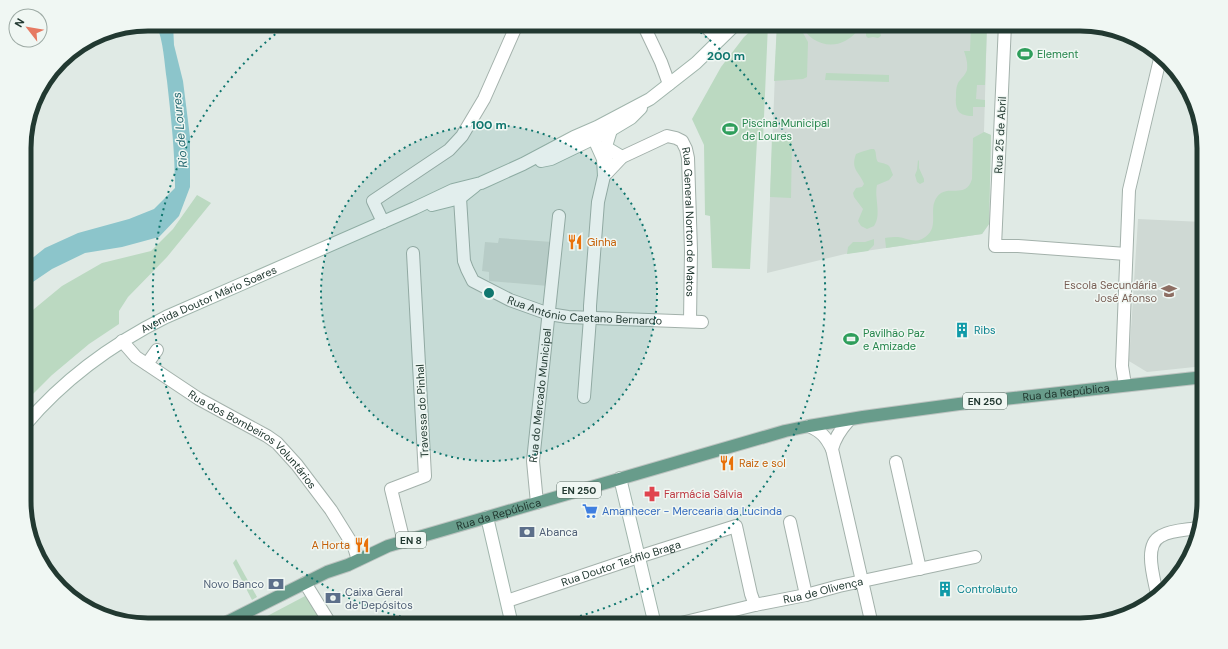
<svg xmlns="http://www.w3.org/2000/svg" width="1228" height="649" font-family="'DM Sans',sans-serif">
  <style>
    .built { fill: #cfd9d4 }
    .green { fill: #bbd9c1 }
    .water { fill: #8cc5cb }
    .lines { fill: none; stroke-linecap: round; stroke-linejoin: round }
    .street-casing { stroke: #a3b1ab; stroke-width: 14 }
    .secondary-casing { stroke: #a0b5ac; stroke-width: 14 }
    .primary-casing { stroke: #bdc4c1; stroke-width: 14 }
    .street { stroke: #fff; stroke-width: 12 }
    .secondary { stroke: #fff; stroke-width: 12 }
    .primary { stroke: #689c8b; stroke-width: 12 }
    .ring { fill: none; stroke: #0f766e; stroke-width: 2; stroke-dasharray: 2 4 }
    .labels { text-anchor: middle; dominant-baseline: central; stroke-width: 3; stroke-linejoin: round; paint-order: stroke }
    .shield { fill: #f0f7f3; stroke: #60726b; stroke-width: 1 }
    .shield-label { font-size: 10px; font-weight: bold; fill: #223931 }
    .leisure-label { font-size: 11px; fill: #27864d; stroke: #f0f7f3; text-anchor: start }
    .street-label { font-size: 11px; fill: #223931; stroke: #f0f7f3 }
    .food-label { font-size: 11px; fill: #c56008; stroke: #f0f7f3; text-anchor: start }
    .education-label { font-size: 11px; fill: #785e54; stroke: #f0f7f3; text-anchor: end }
    .culture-label { font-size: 11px; fill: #0d838f; stroke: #f0f7f3; text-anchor: start }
    .health-label { font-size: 11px; fill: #be3a42; stroke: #f0f7f3; text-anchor: start }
    .shop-label { font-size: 11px; fill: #366cbe; stroke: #f0f7f3; text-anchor: start }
    .service-label { font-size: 11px; fill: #4e5e75; stroke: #f0f7f3; text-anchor: start }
    .water-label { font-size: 12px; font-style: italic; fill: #22676f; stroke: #f0f7f3 }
    .rim { fill: none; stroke: #223931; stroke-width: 5 }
    .centre { fill: #0f766e; stroke: #f0f7f3; stroke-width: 2 }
    .ring-label { font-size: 12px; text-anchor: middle; font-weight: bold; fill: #0f766e; stroke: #f0f7f3; stroke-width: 3; stroke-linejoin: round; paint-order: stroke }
  </style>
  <rect width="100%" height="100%" fill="#e0eae5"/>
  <g class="built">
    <path d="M777 24H987L984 132 991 135 989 224 982 234 845 254 767 273Z"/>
    <path d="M1138 219 1203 222 1204 366 1147 372 1129 361Z"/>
    <path d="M499 238 552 242 548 286 489 281V272L482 271 485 242 498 243Z"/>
  </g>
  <g class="green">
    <path d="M758 24H768L763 140H757L750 269 712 268 710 216 705 215 704 145 692 119 721 67 744 37Z"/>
    <path d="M777 24H798L808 42 807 77 803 79 774 81Z"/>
    <path d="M801 24H864C858 30 853 37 845 41 828 50 808 41 801 24Z"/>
    <path d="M876 24H881L879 28 881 36 878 38 873 37 868 38 866 36V33L869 31H875L877 29Z"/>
    <path d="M971 24H987L985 85H977L976 99 985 100V107H973V116C958 116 955 110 956 96 956 92 956 87 958 83 961 78 965 76 967 70 968 63 966 57 964 51H970Z"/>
    <path d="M826 73 889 75V82L825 80Z"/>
    <path d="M984 132 991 135 989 224 982 234 886 248 885 238C889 237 893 237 898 237 906 238 913 243 922 239 942 229 927 210 937 197 947 183 966 200 972 179L973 138Z"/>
    <path d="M772 136H782L792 141 791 198 770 197Z"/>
    <path d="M871 149H874C877 152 875 158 878 162 890 165 889 164 893 175L889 180 877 185C874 198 882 215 874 226L867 229 861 226 858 221 863 209 854 197 853 193 856 188 862 187 864 184C860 172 850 170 856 154L861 152Z"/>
    <path d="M918 160 919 161V168L924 179V182L920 184 917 182 915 175 917 170Z"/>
    <path d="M197 195 211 203 167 257 128 297 119 311V324L89 344 52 375 25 402V318L28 314 62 286 102 263 151 251 173 229Z"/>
    <path d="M874 239V245L868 251 847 254 848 247 853 242H865Z"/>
    <path d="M236 559 257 597 252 600 233 563Z"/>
    <path d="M307 595 325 625H250Z"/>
  </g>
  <path class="water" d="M156 24H173L174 45 183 81 190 137V187L179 216 159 237 122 247 85 253 52 269 27 286 25 289V264L45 248 78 233 129 219 154 209 175 188C175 152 171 117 167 81 164 62 164 42 156 24Z"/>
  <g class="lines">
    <defs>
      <g id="street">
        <path d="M643 24 661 62 669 84"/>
        <path d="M704 24 706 27 719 40"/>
        <path d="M1005 24 995 246H1018L1126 254"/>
        <path id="s1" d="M460 198 464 261 467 269 473 281 510 300 549 314 568 317 702 322"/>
        <path d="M383 222 373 201 449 150 462 136 484 99 514 31 516 24"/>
        <path id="s2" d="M122 341 136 357 199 399 267 436 277 443 297 465 331 510 354 547 358 560"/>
        <path d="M147 364 157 350"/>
        <path d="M1125 385 1122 366 1129 190 1160 59"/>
        <path id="s3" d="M584 397 590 318V306L598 202 604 176 622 157 667 136 676 138 682 141 686 149 688 158 691 251 690 321"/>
        <path d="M849 420C841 429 835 437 832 449L872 625"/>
        <path d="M809 426C822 432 826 437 832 449"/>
        <path d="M896 462 920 569"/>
        <path id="s4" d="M537 503 533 461 559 216"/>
        <path d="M790 522 806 595"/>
        <path d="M404 542 391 489 425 476 413 253"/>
        <path d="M305 583 331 625"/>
        <path d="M1157 594C1154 578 1143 545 1161 536 1171 530 1186 530 1198 528"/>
        <path id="s5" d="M507 601 638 557 736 526 751 594 755 605"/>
        <path id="s6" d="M673 625 755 605 806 595 839 586 975 557"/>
      </g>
      <g id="secondary">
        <path d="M587 135 594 139 603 159 604 176"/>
        <path d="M607 148 622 157"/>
        <path d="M541 161 551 159 611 130 631 118 641 108"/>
        <path d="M606 163 607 143 611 130"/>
        <path d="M432 205 460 198 475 186"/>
        <path id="s7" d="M25 425C64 379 112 344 166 317L415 208 453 190 481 183 523 164 574 137 597 127 650 99 696 63 736 24"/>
        <path d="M620 478 655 625"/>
        <path d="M487 517 512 625"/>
      </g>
      <g id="primary">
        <path id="s8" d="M221 625 327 572 348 565 388 546 688 459 785 431 809 426 863 417 959 404 1204 377"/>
      </g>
    </defs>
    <use href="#street" class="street-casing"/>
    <use href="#secondary" class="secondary-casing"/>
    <use href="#primary" class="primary-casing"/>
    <use href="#street" class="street"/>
    <use href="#secondary" class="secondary"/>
    <use href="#primary" class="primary"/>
  </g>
  <circle cx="489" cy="293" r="168" fill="#0f766e" fill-opacity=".12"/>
  <g class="ring">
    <circle cx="489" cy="293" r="168"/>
    <path d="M442 625A335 335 0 0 1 287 25M691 25A335 335 0 0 1 536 625"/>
  </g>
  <defs>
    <symbol id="stadium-bare" viewBox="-9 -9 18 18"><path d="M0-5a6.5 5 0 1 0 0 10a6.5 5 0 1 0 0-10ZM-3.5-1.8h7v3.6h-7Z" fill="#2e9e5b" stroke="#f0f7f3" stroke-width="2.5" paint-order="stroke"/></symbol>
    <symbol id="restaurant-bare" viewBox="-9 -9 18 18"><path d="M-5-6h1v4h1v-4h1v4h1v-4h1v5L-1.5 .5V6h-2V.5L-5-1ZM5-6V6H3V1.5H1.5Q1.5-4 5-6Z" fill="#e8710a" stroke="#f0f7f3" stroke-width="2.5" paint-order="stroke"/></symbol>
    <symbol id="school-bare" viewBox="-9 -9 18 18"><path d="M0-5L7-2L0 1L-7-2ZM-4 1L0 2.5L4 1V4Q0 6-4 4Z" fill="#8d6e63" stroke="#f0f7f3" stroke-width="2.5" paint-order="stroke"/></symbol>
    <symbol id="building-bare" viewBox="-9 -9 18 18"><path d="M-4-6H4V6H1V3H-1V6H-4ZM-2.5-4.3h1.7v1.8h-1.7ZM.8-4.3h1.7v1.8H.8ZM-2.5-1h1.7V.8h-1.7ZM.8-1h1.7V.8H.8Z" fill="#0f9aa8" stroke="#f0f7f3" stroke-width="2.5" paint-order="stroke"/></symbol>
    <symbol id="pharmacy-bare" viewBox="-9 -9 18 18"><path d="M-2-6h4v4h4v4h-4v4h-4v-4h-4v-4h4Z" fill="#e0444e" stroke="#f0f7f3" stroke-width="2.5" paint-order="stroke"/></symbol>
    <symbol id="supermarket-bare" viewBox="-9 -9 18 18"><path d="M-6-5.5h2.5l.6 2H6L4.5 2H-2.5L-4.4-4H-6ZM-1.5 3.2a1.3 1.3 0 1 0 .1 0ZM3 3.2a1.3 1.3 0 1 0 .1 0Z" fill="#3f7fe0" stroke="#f0f7f3" stroke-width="2.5" paint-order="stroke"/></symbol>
    <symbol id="bank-bare" viewBox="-9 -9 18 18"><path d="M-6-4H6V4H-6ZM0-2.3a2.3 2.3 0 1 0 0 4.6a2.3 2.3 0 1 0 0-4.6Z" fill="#5c6f8a" stroke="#f0f7f3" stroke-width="2.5" paint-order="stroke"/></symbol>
  </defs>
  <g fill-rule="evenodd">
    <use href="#stadium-bare" x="1014" y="43" width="22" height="22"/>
    <use href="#stadium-bare" x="719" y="118" width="22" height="22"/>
    <use href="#restaurant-bare" x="564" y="231" width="22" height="22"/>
    <use href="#school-bare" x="1158" y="280" width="22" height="22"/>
    <use href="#building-bare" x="951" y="319" width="22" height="22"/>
    <use href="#stadium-bare" x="840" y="328" width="22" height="22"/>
    <use href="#restaurant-bare" x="716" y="452" width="22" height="22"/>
    <use href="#pharmacy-bare" x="641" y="483" width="22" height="22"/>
    <use href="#supermarket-bare" x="579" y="500" width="22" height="22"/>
    <use href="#bank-bare" x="516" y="521" width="22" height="22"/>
    <use href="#restaurant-bare" x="351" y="534" width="22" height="22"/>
    <use href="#bank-bare" x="265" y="573" width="22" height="22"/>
    <use href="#building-bare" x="934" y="578" width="22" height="22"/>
    <use href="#bank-bare" x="322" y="587" width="22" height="22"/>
  </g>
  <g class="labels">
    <g class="shield">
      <rect x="963" y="393" width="44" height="16" rx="3"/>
      <rect x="557" y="482" width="44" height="16" rx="3"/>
      <rect x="396" y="532" width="30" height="16" rx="3"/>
    </g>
    <g class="shield-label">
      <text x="985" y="401">EN 250</text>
      <text x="579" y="490">EN 250</text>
      <text x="411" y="540">EN 8</text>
    </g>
    <g class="leisure-label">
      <text x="1037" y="54">Element</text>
      <text x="742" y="123">Piscina Municipal<tspan x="742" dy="13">de Loures</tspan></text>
      <text x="863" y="333">Pavilhão Paz<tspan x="863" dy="13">e Amizade</tspan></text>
    </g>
    <g class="street-label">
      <text transform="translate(1000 135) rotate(-87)">Rua 25 de Abril</text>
      <text stroke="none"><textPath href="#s3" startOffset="396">Rua General Norton de Matos</textPath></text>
      <text stroke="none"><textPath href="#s7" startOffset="225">Avenida Doutor Mário Soares</textPath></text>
      <text stroke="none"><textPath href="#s1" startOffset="203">Rua António Caetano Bernardo</textPath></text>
      <text stroke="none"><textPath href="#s8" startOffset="882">Rua da República</textPath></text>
      <text stroke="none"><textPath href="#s4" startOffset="108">Rua do Mercado Municipal</textPath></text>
      <text transform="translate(422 411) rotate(-93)">Travessa do Pinhal</text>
      <text stroke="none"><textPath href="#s2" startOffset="165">Rua dos Bombeiros Voluntários</textPath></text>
      <text stroke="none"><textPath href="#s8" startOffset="300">Rua da República</textPath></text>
      <text stroke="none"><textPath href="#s5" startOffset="120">Rua Doutor Teófilo Braga</textPath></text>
      <text stroke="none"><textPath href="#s6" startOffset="154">Rua de Olivença</textPath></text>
    </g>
    <g class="food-label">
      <text x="587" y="242">Ginha</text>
      <text x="739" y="463">Raiz e sol</text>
      <text x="350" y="545" text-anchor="end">A Horta</text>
    </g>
    <g class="education-label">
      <text x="1157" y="285">Escola Secundária<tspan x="1157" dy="13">José Afonso</tspan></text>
    </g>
    <g class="culture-label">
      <text x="974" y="330">Ribs</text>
      <text x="957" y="589">Controlauto</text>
    </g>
    <g class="health-label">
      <text x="664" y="494">Farmácia Sálvia</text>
    </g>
    <g class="shop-label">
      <text x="602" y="511">Amanhecer - Mercearia da Lucinda</text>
    </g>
    <g class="service-label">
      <text x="539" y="532">Abanca</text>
      <text x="264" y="584" text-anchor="end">Novo Banco</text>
      <text x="345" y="592">Caixa Geral<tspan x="345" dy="13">de Depósitos</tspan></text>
    </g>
    <g class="water-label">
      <text transform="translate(180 130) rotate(-95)">Rio de Loures</text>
    </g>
  </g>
  <path d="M0 0H1228V649H0ZM148 31H1080A117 117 0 0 1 1197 148V501A117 117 0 0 1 1080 618H148A117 117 0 0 1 31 501V148A117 117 0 0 1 148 31Z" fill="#f0f7f3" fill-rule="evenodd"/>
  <path class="rim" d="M148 31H1080A117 117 0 0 1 1197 148V501A117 117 0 0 1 1080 618H148A117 117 0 0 1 31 501V148A117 117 0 0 1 148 31Z"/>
  <circle cx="489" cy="293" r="6" class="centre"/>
  <g class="ring-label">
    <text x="726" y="60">200 m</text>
    <text x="489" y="129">100 m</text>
  </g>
  <g transform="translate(28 28) rotate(301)"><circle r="19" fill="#f0f7f3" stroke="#9eaba5"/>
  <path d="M0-3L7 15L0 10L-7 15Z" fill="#e67a62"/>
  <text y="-6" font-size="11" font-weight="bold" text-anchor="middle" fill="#223931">N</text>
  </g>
</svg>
